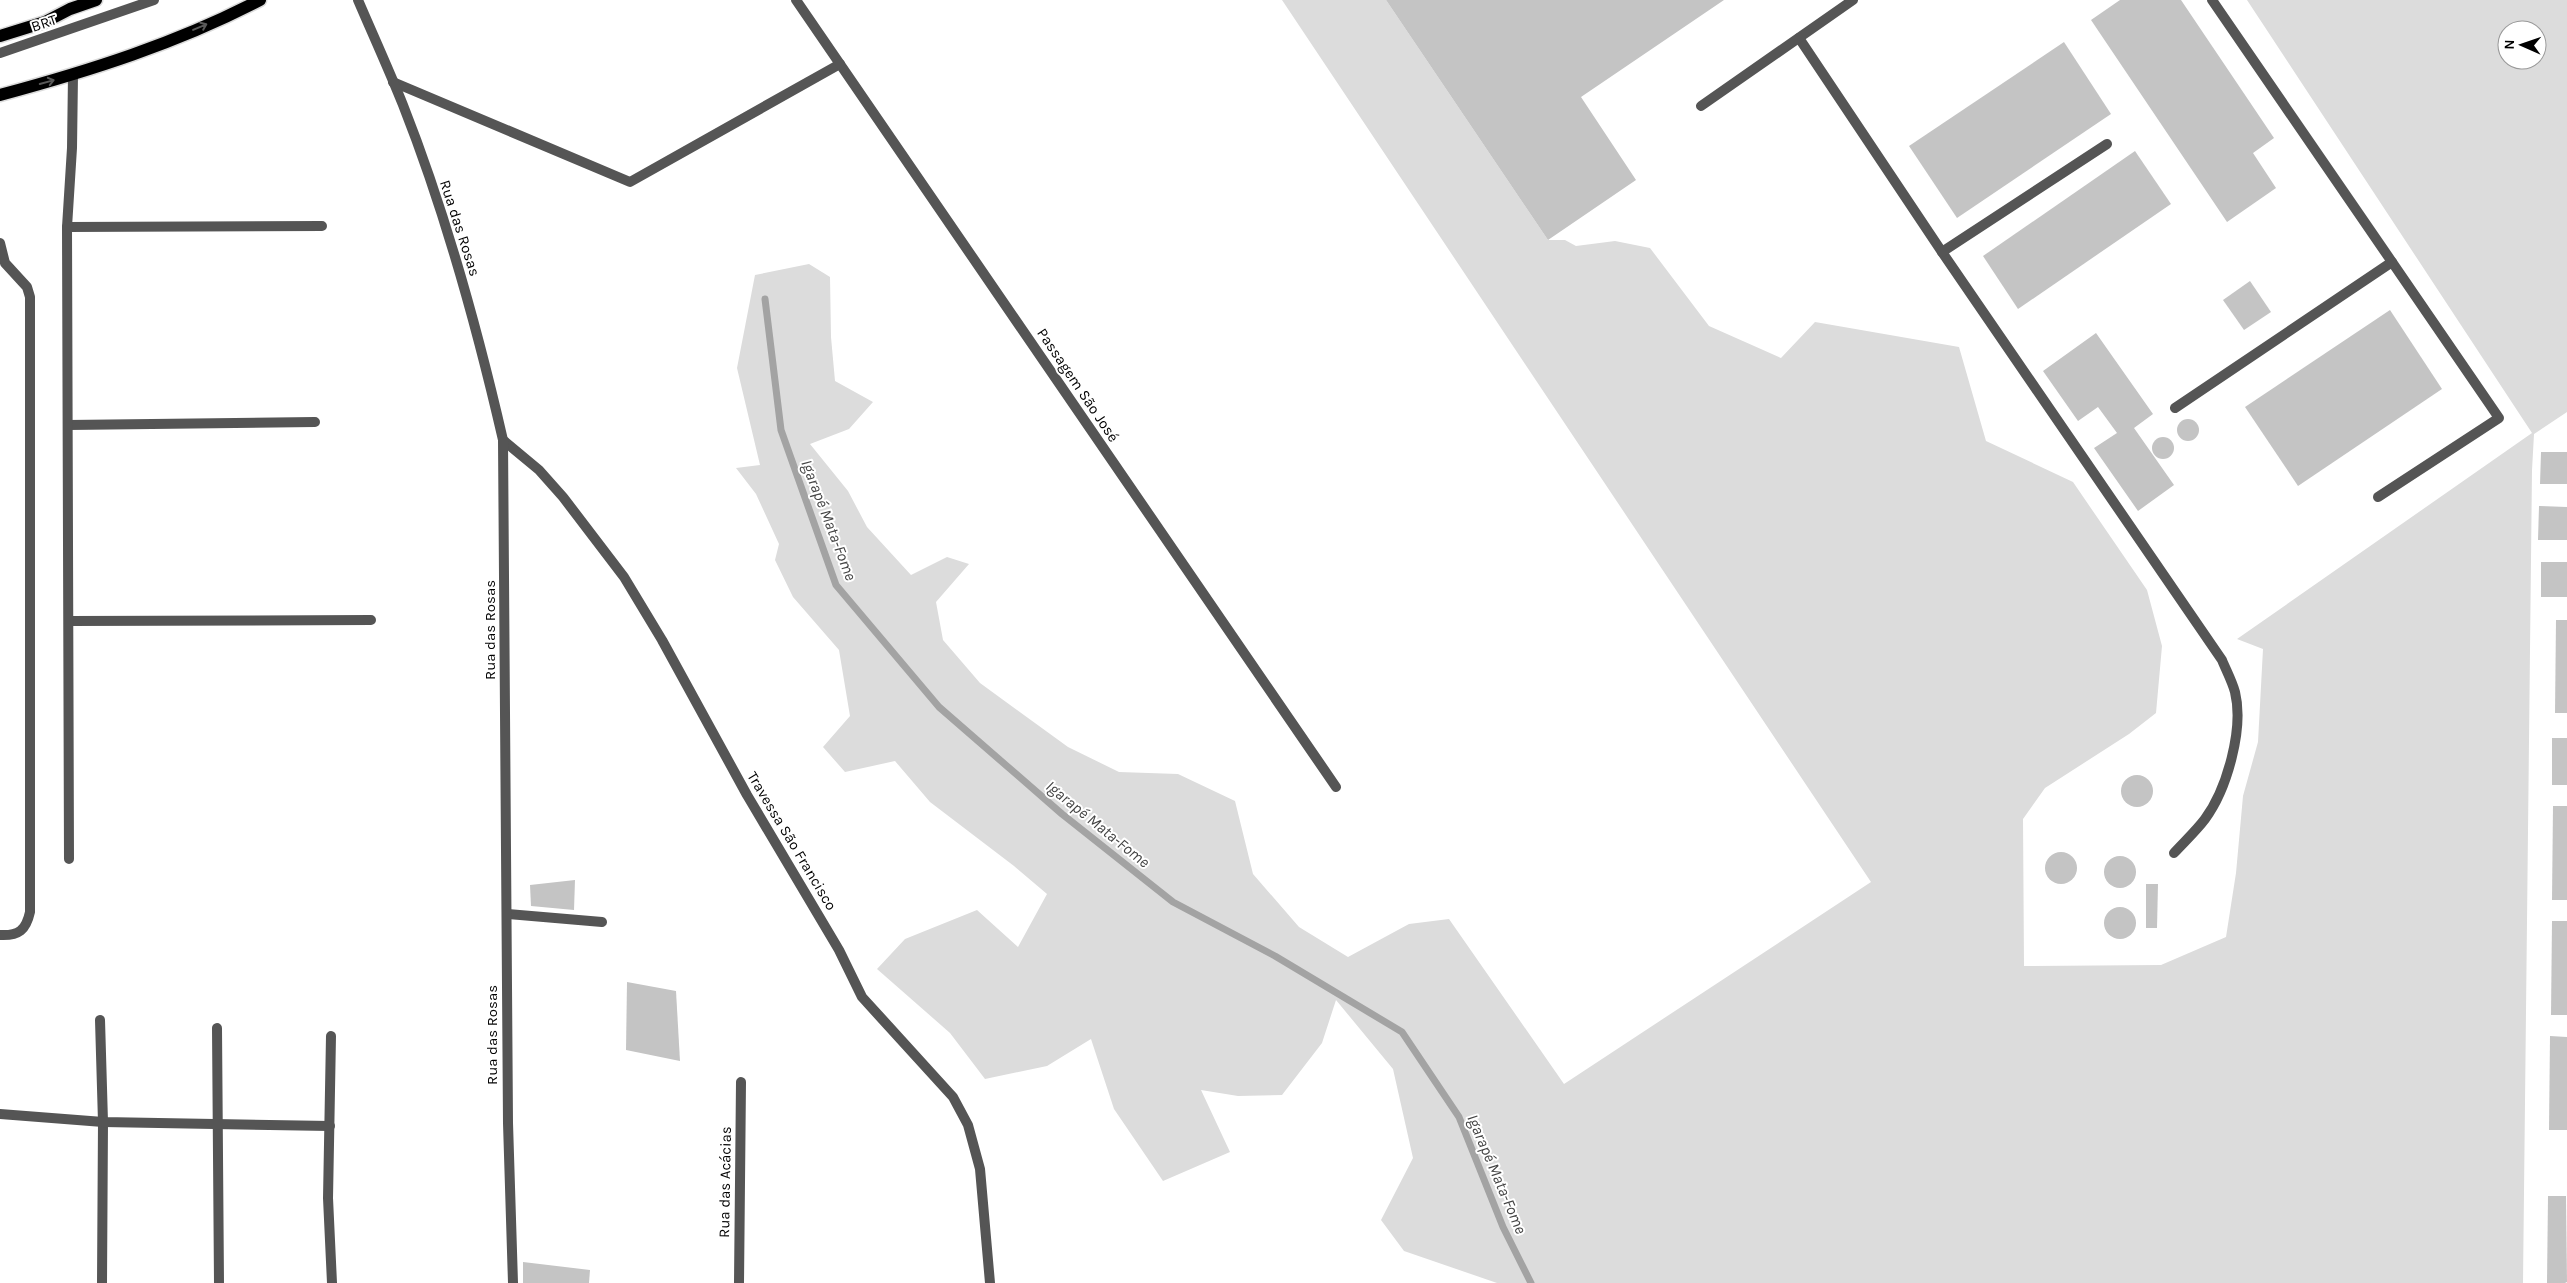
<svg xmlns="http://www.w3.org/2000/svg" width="2567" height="1283" font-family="Karla,sans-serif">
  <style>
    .green { fill: #dcdcdc; fill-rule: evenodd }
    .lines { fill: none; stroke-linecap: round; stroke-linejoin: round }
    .stream { stroke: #a3a3a3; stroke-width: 7 }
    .building { fill: #c4c4c4 }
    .primary-casing { stroke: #dbdbdb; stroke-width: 15 }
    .service { stroke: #555; stroke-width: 10 }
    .minor { stroke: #555; stroke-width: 10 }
    .tertiary { stroke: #555; stroke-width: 10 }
    .primary { stroke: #000; stroke-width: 12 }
    .oneway { stroke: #595959 }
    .labels { text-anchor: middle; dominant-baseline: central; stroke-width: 4; stroke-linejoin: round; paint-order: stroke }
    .street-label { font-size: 15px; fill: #000; stroke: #fff }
    .water-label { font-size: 16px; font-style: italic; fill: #444; stroke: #fff }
  </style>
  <rect width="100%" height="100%" fill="#fff"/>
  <path class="green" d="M1282 0H1386L1548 240H1565L1576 246 1615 241 1650 248 1709 326 1781 358 1815 322 1959 347 1986 441 2073 482 2147 590 2162 646 2156 713 2129 734 2045 788 2023 819 2024 966 2161 965 2226 937 2236 873 2243 796 2258 742 2263 649 2237 639 2532 433 2247 0H2567V412L2534 434 2532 470 2523 1283H1497L1404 1251 1381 1220 1413 1158 1393 1069 1336 1000 1322 1043 1282 1095 1238 1096 1201 1090 1230 1152 1163 1181 1114 1109 1091 1039 1047 1066 985 1079 950 1033 877 969 905 939 977 910 1018 947 1047 894 1014 866 930 802 895 761 845 772 823 747 850 716 839 650 793 597 775 560 779 544 756 494 736 468 760 465 737 368 755 275 809 264 830 277 831 337 835 381 873 402 849 429 810 444 848 491 867 527 911 575 947 557 969 564 936 602 943 640 980 683 1068 747 1119 772 1178 774 1235 801 1253 874 1299 927 1348 957 1409 924 1449 919 1564 1084 1871 882ZM2507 30H2537V60H2507Z"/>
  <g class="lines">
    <path class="stream" d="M765 299 781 430 836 585 939 707 1062 814 1173 902 1275 956 1402 1032 1459 1117 1503 1227 1531 1283"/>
  </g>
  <g class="building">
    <path d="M1386 0H1724L1581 97 1636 180 1548 240Z"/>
    <path d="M2120 0H2181L2274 138 2253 153 2276 188 2227 222 2091 20Z"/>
    <path d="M2064 42 2111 114 1957 218 1909 146Z"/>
    <path d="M2135 151 2171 204 2018 309 1983 256Z"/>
    <path d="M2250 281 2271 312 2244 330 2223 300Z"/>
    <path d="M2390 310 2442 389 2298 486 2245 407Z"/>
    <path d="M2096 333 2153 414 2134 428 2174 485 2138 511 2094 448 2117 433 2098 407 2078 421 2043 371Z"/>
    <circle cx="2188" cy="430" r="11"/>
    <circle cx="2163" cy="448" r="11"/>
    <path d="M2541 452H2567V484H2540Z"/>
    <path d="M2539 506 2567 507V540H2538Z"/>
    <rect x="2541" y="562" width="26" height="35"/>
    <path d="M2556 620H2567V713H2555Z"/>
    <rect x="2552" y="738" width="15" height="47"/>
    <circle cx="2137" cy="791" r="16"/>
    <path d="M2553 806H2567V900H2552Z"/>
    <circle cx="2061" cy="868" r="16"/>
    <circle cx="2120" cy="872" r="16"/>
    <path d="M575 880 574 910 531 906 530 885Z"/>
    <path d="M2146 884H2158L2157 928H2146Z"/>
    <circle cx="2120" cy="923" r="16"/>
    <path d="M2552 921H2567V1015H2551Z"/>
    <path d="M627 982 676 991 680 1061 626 1050Z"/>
    <path d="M2550 1036 2567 1037V1130H2549Z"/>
    <path d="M2548 1196H2566L2567 1282 2565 1283H2547Z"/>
    <path d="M523 1262 590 1270 589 1283H523Z"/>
  </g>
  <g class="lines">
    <defs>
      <g id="primary">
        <path d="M0 36 45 22 70 9 96 0"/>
        <path d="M0 95C89 71 178 43 260 0"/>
      </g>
    </defs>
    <use href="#primary" class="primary-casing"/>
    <g class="service">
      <path d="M1799 38 1942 252 2222 660C2226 670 2232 681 2235 692 2244 729 2227 789 2205 819 2196 831 2184 842 2174 853"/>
      <path d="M0 53 154 0"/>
      <path d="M393 82 630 182 840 64"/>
      <path d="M1701 106 1853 0"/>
      <path d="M0 243 5 263 27 287 30 297V912C26 930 19 936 0 935"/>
      <path d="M1942 252 2107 144"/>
      <path d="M2175 408 2392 262 2212 0"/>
      <path d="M2378 497 2499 418 2392 262"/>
      <path d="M507 914 602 922"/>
      <path d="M100 1020 103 1122 102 1283"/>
      <path d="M217 1028 219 1283"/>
      <path d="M331 1036 328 1198 332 1283"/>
      <path d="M0 1114 103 1122 330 1126"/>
    </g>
    <g class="minor">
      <path d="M796 0 1336 787"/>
      <path d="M67 227 322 226"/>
      <path d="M68 425 315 422"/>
      <path d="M503 440 539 470 563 497 624 577 662 640 747 795 839 950 862 997 953 1097 968 1125 980 1169 990 1283"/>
      <path d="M69 621 371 620"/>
      <path d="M69 859 67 227 72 148 73 75"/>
      <path d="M739 1283 741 1082"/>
    </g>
    <path class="tertiary" d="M358 0C373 35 389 70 403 105 446 214 477 327 503 440L508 1123 513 1283"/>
    <use href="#primary" class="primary"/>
  </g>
  <defs><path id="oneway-shaft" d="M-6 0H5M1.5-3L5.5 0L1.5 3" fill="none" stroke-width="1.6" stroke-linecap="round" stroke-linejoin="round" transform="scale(1.25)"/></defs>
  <g class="oneway">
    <use href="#oneway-shaft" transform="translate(200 27) rotate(-23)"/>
    <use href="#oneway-shaft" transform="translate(47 82) rotate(-15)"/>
  </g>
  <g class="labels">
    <g class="street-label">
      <text transform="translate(44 23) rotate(-19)">BRT</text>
      <text transform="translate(460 228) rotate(72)">Rua das Rosas</text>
      <text transform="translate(1078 385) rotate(56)">Passagem São José</text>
      <text transform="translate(490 630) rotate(-90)">Rua das Rosas</text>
      <text transform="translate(792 841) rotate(59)">Travessa São Francisco</text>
      <text transform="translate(492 1035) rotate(-90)">Rua das Rosas</text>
      <text transform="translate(725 1182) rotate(-89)">Rua das Acácias</text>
    </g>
    <g class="water-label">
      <text transform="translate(829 520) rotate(69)">Igarapé Mata-Fome</text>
      <text transform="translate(1098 824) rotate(39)">Igarapé Mata-Fome</text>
      <text transform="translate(1497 1174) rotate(67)">Igarapé Mata-Fome</text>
    </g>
  </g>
  <g transform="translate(2522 45) rotate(272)"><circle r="24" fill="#ffffff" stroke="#999999"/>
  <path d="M0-4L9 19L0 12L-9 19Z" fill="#000000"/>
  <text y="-8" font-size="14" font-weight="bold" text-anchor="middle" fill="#000000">N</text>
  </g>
</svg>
